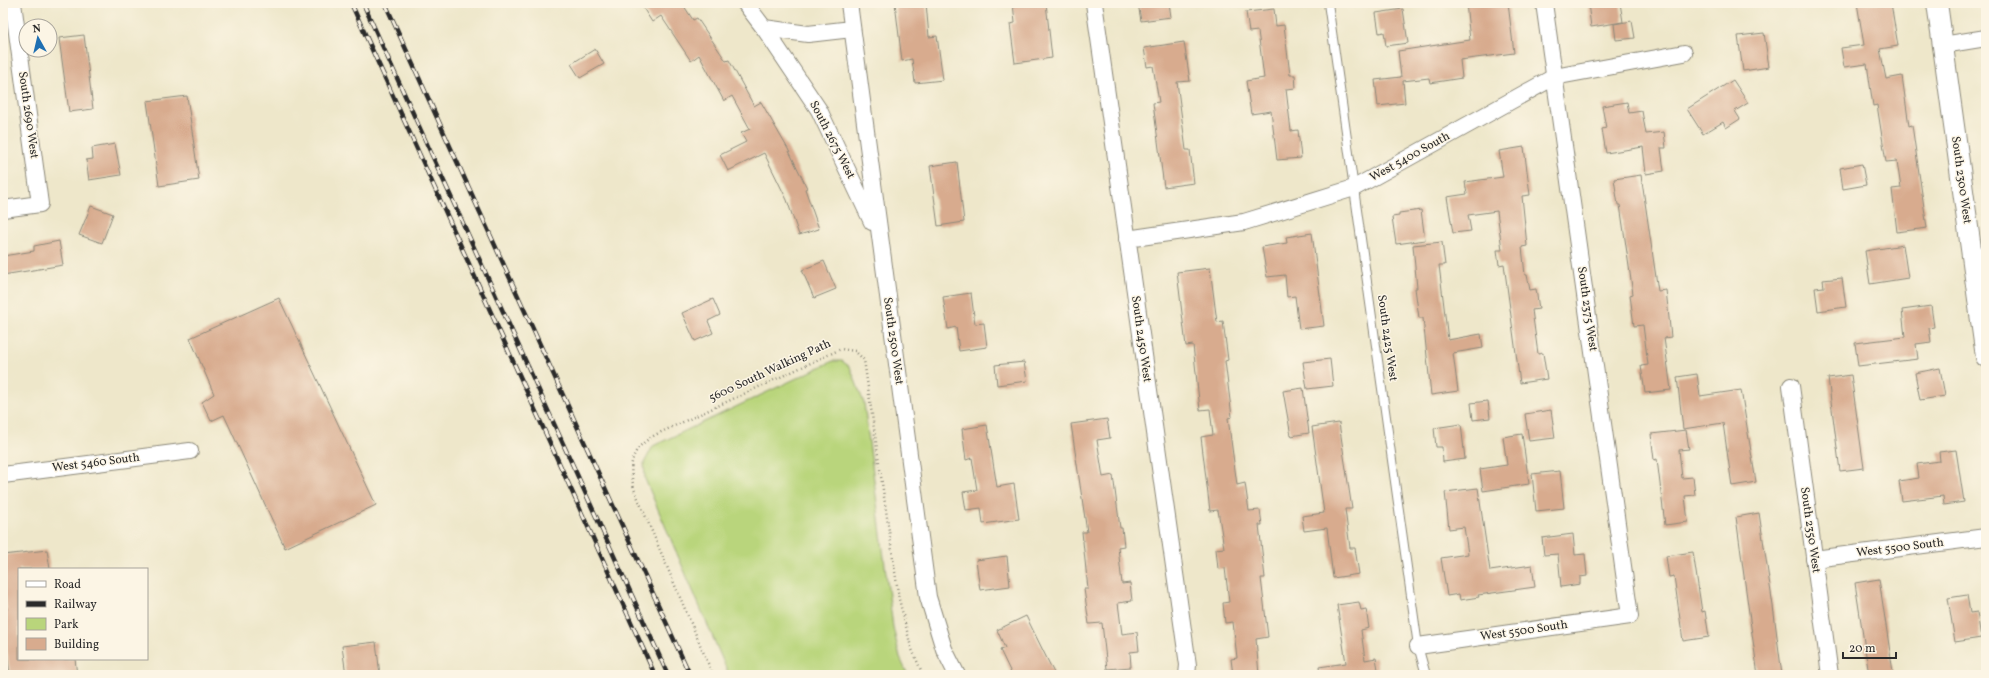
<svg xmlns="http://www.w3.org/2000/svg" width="1989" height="678" font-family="Vollkorn,serif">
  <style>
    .green { fill: #b9d57b; stroke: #728053 }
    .building { fill: #d8ab8e }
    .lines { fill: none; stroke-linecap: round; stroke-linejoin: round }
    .service-casing { stroke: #8c897a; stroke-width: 10 }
    .minor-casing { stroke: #8c897a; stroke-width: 18 }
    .tertiary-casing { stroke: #8c897a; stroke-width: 22 }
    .path { stroke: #8c897a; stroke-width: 2.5; stroke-dasharray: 1 3; stroke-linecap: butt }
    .service { stroke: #fff; stroke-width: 8 }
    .minor { stroke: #fff; stroke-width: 16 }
    .tertiary { stroke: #fff; stroke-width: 20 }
    .rail-casing { stroke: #2b2b2b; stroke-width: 4.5 }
    .rail { stroke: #fcf5e5; stroke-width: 3; stroke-dasharray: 9; stroke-linecap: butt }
    .labels { text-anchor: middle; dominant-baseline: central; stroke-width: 3; stroke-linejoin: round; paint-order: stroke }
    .street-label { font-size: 12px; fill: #2b2b2b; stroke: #fcf5e5 }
  </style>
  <rect width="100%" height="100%" fill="#fcf5e5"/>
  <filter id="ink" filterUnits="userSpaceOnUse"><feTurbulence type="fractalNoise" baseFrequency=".025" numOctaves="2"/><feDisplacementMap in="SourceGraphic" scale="8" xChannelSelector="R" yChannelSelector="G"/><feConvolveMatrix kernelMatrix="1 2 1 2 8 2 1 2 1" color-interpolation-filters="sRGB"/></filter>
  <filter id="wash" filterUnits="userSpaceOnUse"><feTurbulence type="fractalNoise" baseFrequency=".012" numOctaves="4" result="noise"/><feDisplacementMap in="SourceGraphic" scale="16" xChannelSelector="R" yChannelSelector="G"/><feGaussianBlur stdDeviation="0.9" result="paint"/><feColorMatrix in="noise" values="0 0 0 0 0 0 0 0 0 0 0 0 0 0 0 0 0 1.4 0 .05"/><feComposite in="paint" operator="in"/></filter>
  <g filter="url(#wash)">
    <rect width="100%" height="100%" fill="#eee7ca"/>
    <path class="green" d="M833 361H842L850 367 864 403 893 627 900 658 908 675H729L645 479 644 463 653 446Z"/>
    <g id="blocks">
      <g class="building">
        <path d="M640 3H682L693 20 697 18 726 61 729 60 754 106 761 102 788 149 807 188 805 189 819 229 799 235 787 200 764 153 728 171 720 155 746 142 741 133 750 129 732 96 724 101 699 55 691 61 661 16 652 22Z"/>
        <path d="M895 3H926L929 37 937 36 943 80 915 83 912 59 902 61Z"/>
        <path d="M1013 3H1046L1052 58 1015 63 1010 24 1015 23Z"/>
        <path d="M1138 3H1169L1171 17 1141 21Z"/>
        <path d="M1466 3H1508L1514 53 1460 60 1462 78 1430 83 1429 78 1403 81 1405 103 1378 106 1375 80 1401 77 1398 51 1470 40Z"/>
        <path d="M1588 3H1620L1623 22 1591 27Z"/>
        <path d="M1857 3H1891L1898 46 1880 49 1886 79 1902 76 1909 126 1912 125 1927 228 1897 232 1892 189 1901 188 1897 161 1886 162 1877 105 1873 106 1867 64 1844 67 1841 48 1864 45Z"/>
        <path d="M1274 9 1276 26 1284 25 1290 75H1295L1296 88 1286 89 1291 131 1298 130 1301 158 1277 160 1271 111 1251 114 1246 81 1264 78 1258 31 1249 32 1246 12Z"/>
        <path d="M1403 9 1408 43 1386 46 1384 32 1379 33 1376 13Z"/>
        <path d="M1632 21 1635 38 1616 40 1614 24Z"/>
        <path d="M1764 33 1769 67 1743 71 1738 36Z"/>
        <path d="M84 35 93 109 69 112 59 38Z"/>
        <path d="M1184 42 1190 81 1177 82 1186 150H1190L1194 183 1164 187 1153 103 1159 102 1153 66 1147 67 1144 48Z"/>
        <path d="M595 49 604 64 580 78 571 64Z"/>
        <path d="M1733 80 1748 103 1735 111 1740 119 1726 128 1723 122 1703 134 1687 109Z"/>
        <path d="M187 96 199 180 159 186 147 101Z"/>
        <path d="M1627 102 1629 113 1642 111 1646 134 1664 132 1666 148H1661L1664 171 1646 174 1643 147 1606 153 1602 129 1606 128 1602 106Z"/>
        <path d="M115 144 121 175 89 180 86 160 93 159 92 148Z"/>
        <path d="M1524 147 1530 195 1522 196 1527 246 1522 247 1525 275H1527L1530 290 1536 289 1539 309 1532 310 1538 354 1543 353 1547 379 1520 383 1504 264 1499 265 1497 250H1502L1497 211 1468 215 1471 231 1453 233 1447 197 1467 194 1465 182 1503 177 1499 151Z"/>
        <path d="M957 162 964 222 938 226 930 166Z"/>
        <path d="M1862 164 1866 185 1843 189 1840 168Z"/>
        <path d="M1641 175 1658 291 1666 290 1671 337 1664 338 1671 390 1645 393 1641 366 1648 365 1643 325 1634 326 1630 295 1633 294 1620 205H1618L1614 179Z"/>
        <path d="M91 206 113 214 102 243 79 235Z"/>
        <path d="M1421 210 1425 240 1396 244 1392 217 1399 216V213Z"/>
        <path d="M1312 233 1324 326 1299 329 1295 296 1287 297 1285 275 1267 277 1262 247 1287 243 1286 237Z"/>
        <path d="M59 241 63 265 3 275V256L34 251V246Z"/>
        <path d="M1442 242 1445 265H1439L1448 340 1481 334 1483 348 1453 353 1458 391 1431 395 1423 318H1419L1415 288H1417L1413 245Z"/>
        <path d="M1903 245 1908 278 1870 284 1865 251Z"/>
        <path d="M824 261 836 289 814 298 802 270Z"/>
        <path d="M1210 268 1217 322 1223 321 1228 360 1225 361 1232 417 1228 418 1237 485 1245 483 1249 511 1260 510 1262 525H1259L1265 578H1261L1268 637 1256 639 1259 675H1233L1231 659 1237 658 1233 622 1225 623 1223 603 1229 602 1225 568 1218 569 1216 549 1224 548 1218 510 1210 511 1201 437 1213 435 1210 409 1200 410 1193 345 1186 346 1177 272Z"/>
        <path d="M1842 278 1846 307 1818 311 1815 288 1824 287 1823 280Z"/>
        <path d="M971 293 975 324 984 323 987 347 959 351 956 327 948 329 943 297Z"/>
        <path d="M279 298 376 505 285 548 224 415 211 421 202 402 214 394 190 338Z"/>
        <path d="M713 299 720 315 708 321 713 333 695 341 682 313Z"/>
        <path d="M1931 306 1934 327 1929 328 1931 342 1916 344 1918 359 1858 366 1855 343 1905 337 1902 310Z"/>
        <path d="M1330 359 1333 386 1307 389 1303 362Z"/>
        <path d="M1024 362 1027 381 997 385 995 365Z"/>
        <path d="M1940 368 1945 396 1920 400 1915 373Z"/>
        <path d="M1697 374 1700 396 1741 390 1756 482 1732 486 1723 423 1683 429 1677 377Z"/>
        <path d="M1851 375 1864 468 1840 471 1828 378Z"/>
        <path d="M1303 388 1309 433 1291 436 1283 391Z"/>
        <path d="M1488 401 1490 418 1473 420 1471 403Z"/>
        <path d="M1551 410 1555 438 1529 441 1525 414Z"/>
        <path d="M1107 419 1110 438 1097 440 1103 477 1113 475 1120 528H1122L1124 546 1118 547 1122 584 1130 583 1132 601 1118 603 1122 634 1137 632 1139 651 1130 652 1131 667 1107 669 1102 623 1089 624 1084 589H1088L1082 532H1087L1071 424Z"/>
        <path d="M1339 423 1352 509H1345L1350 548H1355L1359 574 1333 578 1327 528 1304 531 1302 516 1324 513 1312 427Z"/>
        <path d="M1461 424 1465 459 1443 462 1442 447H1436L1434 428Z"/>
        <path d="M987 425 997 487 1014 484 1019 519 983 524 981 508 966 510 963 492 977 490 972 458 966 460 962 429Z"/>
        <path d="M1686 430 1689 449 1679 450 1682 478 1693 477 1695 495 1685 496 1688 522 1665 525 1657 459 1654 460 1651 434Z"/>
        <path d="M1522 434 1529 484 1483 491 1480 469 1507 465 1503 437Z"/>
        <path d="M1956 450 1964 502 1944 505 1943 496 1902 501 1899 481 1919 478 1917 464 1940 461 1939 452Z"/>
        <path d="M1560 471 1564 508 1536 511 1532 474Z"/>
        <path d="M1478 488 1490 571 1532 565 1535 587 1478 595 1479 597 1460 600 1459 594 1447 596 1441 558 1468 554 1464 527 1449 529 1445 492Z"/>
        <path d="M1759 513 1773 606 1782 675H1758L1750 620 1736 517Z"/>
        <path d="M1573 534 1575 555 1585 554 1587 576 1580 577V584L1561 587 1558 554 1544 555 1542 538Z"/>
        <path d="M47 550 50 569H19V659H75L77 675H10L6 644H3V610H7L3 581V555Z"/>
        <path d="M1693 552 1702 612 1705 611 1709 637 1683 641 1674 576 1669 577 1666 556Z"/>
        <path d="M1007 556 1010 586 980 590 976 560Z"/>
        <path d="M1879 579 1893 672 1869 675 1855 583Z"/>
        <path d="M1967 595 1970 613 1977 612 1981 638 1955 642 1948 598Z"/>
        <path d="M1359 602 1361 610 1366 609 1369 628 1361 630 1365 660 1376 658 1379 675H1320L1319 667 1346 663 1337 605Z"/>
        <path d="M1026 616 1055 675H1012L1000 650 1005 648 997 630Z"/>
        <path d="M376 642 380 675H346L342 646Z"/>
      </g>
    </g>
  </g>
  <g filter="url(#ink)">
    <use href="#blocks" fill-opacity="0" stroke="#8c897a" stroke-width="1"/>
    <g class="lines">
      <defs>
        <path id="service" d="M1328 3 1418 646 1426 675"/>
        <g id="minor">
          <path d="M745 3 764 28 808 34 852 29"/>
          <path d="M849 3 928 597 944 649 957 675"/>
          <path d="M1094 3 1188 665 1187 675"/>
          <path d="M764 28 819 110 872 222"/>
          <path d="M1943 45 1986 38"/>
          <path d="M3 209 40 204 13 3"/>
          <path d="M1127 239 1244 222 1354 188 1554 77 1684 53"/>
          <path d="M1791 386 1830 675"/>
          <path d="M3 475 190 451"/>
          <path d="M1814 559 1986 537"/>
          <path d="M1418 646 1630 616 1544 3"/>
        </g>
        <path id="tertiary" d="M1937 3 1986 357"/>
      </defs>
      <use href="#service" class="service-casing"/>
      <use href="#minor" class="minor-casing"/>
      <use href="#tertiary" class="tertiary-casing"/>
      <path class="path" d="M713 675 634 489C628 462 631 448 657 434L841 349 855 351 864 360 899 599 911 647 923 675"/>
      <use href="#service" class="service"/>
      <use href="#minor" class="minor"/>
      <use href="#tertiary" class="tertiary"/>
      <defs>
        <g id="rail">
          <path d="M351 3 655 675"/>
          <path d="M363 3 668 675"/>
          <path d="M385 3 690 675"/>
        </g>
      </defs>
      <use href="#rail" class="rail-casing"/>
      <use href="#rail" class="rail"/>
    </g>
  </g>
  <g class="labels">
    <g class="street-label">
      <text transform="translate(28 115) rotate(82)">South 2690 West</text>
      <text transform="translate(832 140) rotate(63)">South 2675 West</text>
      <text transform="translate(1410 157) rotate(-29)">West 5400 South</text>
      <text transform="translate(1961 180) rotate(82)">South 2300 West</text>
      <text transform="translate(1587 309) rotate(82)">South 2375 West</text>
      <text transform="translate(1387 338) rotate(82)">South 2425 West</text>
      <text transform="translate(1141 339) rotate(82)">South 2450 West</text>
      <text transform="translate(893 341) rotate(82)">South 2500 West</text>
      <text transform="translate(770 371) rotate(-25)">5600 South Walking Path</text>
      <text transform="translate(96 463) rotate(-7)">West 5460 South</text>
      <text transform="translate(1810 530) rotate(82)">South 2350 West</text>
      <text transform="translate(1900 548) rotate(-7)">West 5500 South</text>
      <text transform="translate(1524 631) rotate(-8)">West 5500 South</text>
    </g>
  </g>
  <rect width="1989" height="678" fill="none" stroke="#fcf5e5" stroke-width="16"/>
  <rect x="18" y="568" width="130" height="92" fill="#fcf5e5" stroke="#a8a49b"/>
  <rect x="26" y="581" width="20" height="6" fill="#ffffff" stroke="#a8a49b"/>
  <text x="54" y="588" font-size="12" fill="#2b2b2b">Road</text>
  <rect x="26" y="601" width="20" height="6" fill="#2b2b2b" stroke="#a8a49b"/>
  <text x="54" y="608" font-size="12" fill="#2b2b2b">Railway</text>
  <rect x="26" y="618" width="20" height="12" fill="#b9d57b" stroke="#a8a49b"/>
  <text x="54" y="628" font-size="12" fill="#2b2b2b">Park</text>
  <rect x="26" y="638" width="20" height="12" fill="#d8ab8e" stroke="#a8a49b"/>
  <text x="54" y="648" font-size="12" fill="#2b2b2b">Building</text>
  <g transform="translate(38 38) rotate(352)"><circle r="19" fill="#fcf5e5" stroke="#a8a49b"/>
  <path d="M0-3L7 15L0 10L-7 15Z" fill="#1f6fb2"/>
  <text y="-6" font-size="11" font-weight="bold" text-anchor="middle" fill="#2b2b2b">N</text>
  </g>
  <path d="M1843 652v6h53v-6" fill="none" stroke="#2b2b2b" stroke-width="2"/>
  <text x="1849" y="652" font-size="12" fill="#2b2b2b" stroke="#fcf5e5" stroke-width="3" paint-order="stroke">20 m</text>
</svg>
